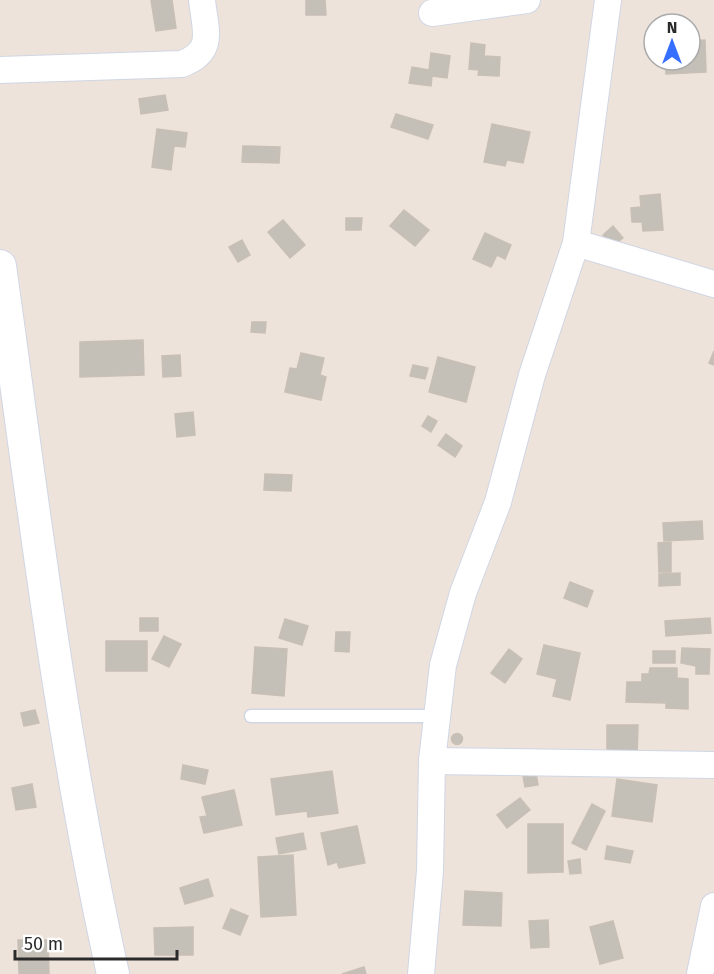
<svg xmlns="http://www.w3.org/2000/svg" width="714" height="974" font-family="'Fira Sans',sans-serif">
  <style>
    .building { fill: #c4bfb7; stroke: #c8bfb5; stroke-width: 1.5 }
    .lines { fill: none; stroke-linecap: round; stroke-linejoin: round }
    .service-casing { stroke: #d0d6e4; stroke-width: 15 }
    .minor-casing { stroke: #d0d6e4; stroke-width: 28 }
    .tertiary-casing { stroke: #d0d6e4; stroke-width: 34 }
    .service { stroke: #fff; stroke-width: 12 }
    .minor { stroke: #fff; stroke-width: 26 }
    .tertiary { stroke: #fff; stroke-width: 32 }
  </style>
  <rect width="100%" height="100%" fill="#ede3db"/>
  <g class="building">
    <path d="M151 0H172L176 28 156 31Z"/>
    <path d="M306 0H325L326 15H306Z"/>
    <path d="M705 40 706 72 666 74 665 60H690V41Z"/>
    <path d="M471 43 485 45 484 56 500 57 499 76 478 75 479 70 469 69Z"/>
    <path d="M431 53 450 56 447 78 432 76 431 86 409 83 412 67 429 70Z"/>
    <path d="M165 95 168 110 141 114 139 99Z"/>
    <path d="M396 114 433 125 428 139 391 127Z"/>
    <path d="M492 124 530 132 523 163 507 160 505 166 484 162Z"/>
    <path d="M157 129 187 133 185 147 174 146 171 170 152 167Z"/>
    <path d="M243 146 280 147 279 163 242 162Z"/>
    <path d="M660 194 663 230 643 231 642 222H632L631 208 641 207 640 196Z"/>
    <path d="M404 210 429 230 415 246 390 226Z"/>
    <path d="M346 218H362L361 230H346Z"/>
    <path d="M283 220 305 245 290 258 268 232Z"/>
    <path d="M613 226 623 238 613 246 603 235Z"/>
    <path d="M485 233 511 245 505 259 497 255 491 267 473 259Z"/>
    <path d="M242 240 250 255 238 262 229 247Z"/>
    <path d="M252 322H266L265 333 251 332Z"/>
    <path d="M143 340 144 375 80 377V342Z"/>
    <path d="M714 351V365L709 363Z"/>
    <path d="M301 353 324 358 320 375 326 377 321 400 285 392 290 368 297 369Z"/>
    <path d="M180 355 181 376 163 377 162 356Z"/>
    <path d="M438 357 475 367 466 402 429 392Z"/>
    <path d="M413 365 428 368 425 379 410 376Z"/>
    <path d="M193 412 195 435 177 437 175 414Z"/>
    <path d="M428 416 437 421 431 432 422 426Z"/>
    <path d="M446 434 462 446 455 457 438 445Z"/>
    <path d="M265 474 292 475 291 491 264 490Z"/>
    <path d="M702 521 703 539 664 541 663 523Z"/>
    <path d="M671 542V572H659L658 543Z"/>
    <path d="M680 573V585L659 586V574Z"/>
    <path d="M570 582 593 591 587 607 564 598Z"/>
    <rect x="140" y="618" width="18" height="13"/>
    <path d="M710 618 711 633 666 636 665 621Z"/>
    <path d="M285 619 308 626 302 645 279 638Z"/>
    <path d="M336 632H350L349 652 335 651Z"/>
    <path d="M164 636 181 644 169 667 152 659Z"/>
    <rect x="106" y="641" width="41" height="30"/>
    <path d="M544 645 580 653 570 700 553 696 557 679 537 674Z"/>
    <path d="M255 647 287 649 284 696 252 693Z"/>
    <path d="M682 648 710 649 709 674H696V666L681 663Z"/>
    <path d="M509 649 522 659 505 683 491 673Z"/>
    <rect x="653" y="651" width="22" height="12"/>
    <path d="M650 668H677V678L688 679V709L666 708V703L626 702 627 682H642V674H649Z"/>
    <path d="M35 710 39 723 24 726 21 713Z"/>
    <path d="M607 725H638L637 756H607Z"/>
    <circle cx="457" cy="739" r="5.5"/>
    <path d="M183 765 208 770 205 784 181 779Z"/>
    <path d="M535 768 538 785 525 787 522 770Z"/>
    <path d="M332 771 338 813 308 817 307 811 276 815 271 779Z"/>
    <path d="M617 779 657 785 652 822 612 816Z"/>
    <path d="M32 784 36 807 16 810 12 788Z"/>
    <path d="M234 790 242 825 204 833 200 817 207 816 202 797Z"/>
    <path d="M520 798 530 810 507 828 497 815Z"/>
    <path d="M592 804 605 811 586 850 572 843Z"/>
    <path d="M528 824H563V872L528 873Z"/>
    <path d="M357 826 365 863 339 868 337 862 328 865 321 833Z"/>
    <path d="M303 833 306 849 279 854 276 838Z"/>
    <path d="M607 846 633 851 630 863 605 859Z"/>
    <path d="M293 855 296 915 261 917 258 857Z"/>
    <path d="M580 859 581 873 570 874 568 861Z"/>
    <path d="M208 879 213 896 185 904 180 888Z"/>
    <path d="M465 891 502 893 501 926 463 925Z"/>
    <path d="M231 909 248 916 240 935 223 928Z"/>
    <path d="M548 920 549 947 531 948 529 921Z"/>
    <path d="M613 921 623 958 600 964 590 927Z"/>
    <path d="M193 927V955H155L154 928Z"/>
    <path d="M18 940H48L49 974H19Z"/>
    <path d="M364 967 366 974H342Z"/>
  </g>
  <g class="lines">
    <defs>
      <path id="service" d="M251 716H435"/>
      <g id="minor">
        <path d="M432 13 527 0"/>
        <path d="M0 70 182 64C216 51 205 30 202 0"/>
        <path d="M576 243 714 284"/>
        <path d="M432 761 714 765"/>
        <path d="M421 974 430 871 432 761 443 665 463 593 498 502 532 375 576 243 608 0"/>
        <path d="M700 974 714 906"/>
      </g>
      <path id="tertiary" d="M0 266C33 503 61 740 113 974"/>
    </defs>
    <use href="#service" class="service-casing"/>
    <use href="#minor" class="minor-casing"/>
    <use href="#tertiary" class="tertiary-casing"/>
    <use href="#service" class="service"/>
    <use href="#minor" class="minor"/>
    <use href="#tertiary" class="tertiary"/>
  </g>
  <g transform="translate(672 42)"><circle r="28" fill="#ffffff" stroke="#aaaaaa" stroke-width="1.5"/>
  <path d="M0-4.5L10 22L0 15L-10 22Z" fill="#366fff"/>
  <text y="-9" font-size="16" font-weight="bold" text-anchor="middle" fill="#2a2a2a">N</text>
  </g>
  <path d="M15 950v9h162v-9" fill="none" stroke="#2a2a2a" stroke-width="3"/>
  <text x="24" y="950" font-size="18" fill="#2a2a2a" stroke="#ffffff" stroke-width="4.5" paint-order="stroke">50 m</text>
</svg>
